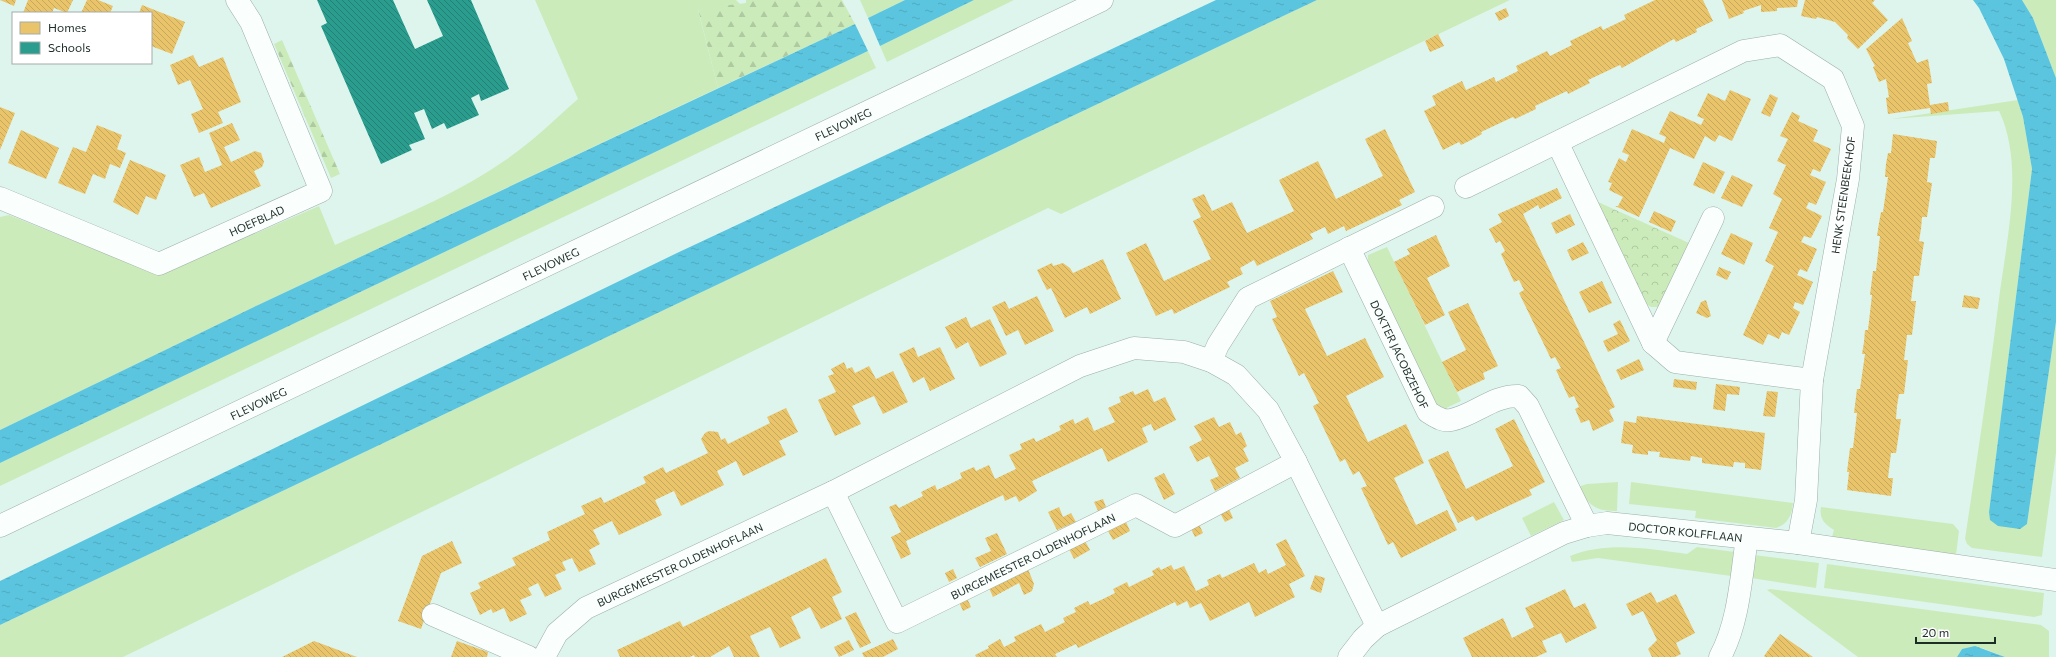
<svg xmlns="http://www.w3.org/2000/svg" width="2056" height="657" font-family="Commissioner,sans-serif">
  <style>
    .grass { fill: #ccebbb }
    .forest { fill: url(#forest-firs) }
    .park { fill: url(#park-crowns) }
    .water { fill: url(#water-ripples) }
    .homes { fill: url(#homes-back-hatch) }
    .schools { fill: url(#schools-back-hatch) }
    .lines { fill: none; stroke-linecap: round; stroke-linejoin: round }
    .minor-casing { stroke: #9caea8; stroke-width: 23 }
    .secondary-casing { stroke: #9caea8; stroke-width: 23 }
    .minor { stroke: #fafefc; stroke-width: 22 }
    .secondary { stroke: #fafefc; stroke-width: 22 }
    .labels { text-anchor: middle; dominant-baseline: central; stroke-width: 4; stroke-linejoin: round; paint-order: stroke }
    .street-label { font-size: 11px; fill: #1c2c27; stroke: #fff }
  </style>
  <defs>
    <pattern id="forest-firs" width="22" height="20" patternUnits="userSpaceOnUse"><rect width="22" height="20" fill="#ccebbb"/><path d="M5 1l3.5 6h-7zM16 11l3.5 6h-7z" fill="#afcaa1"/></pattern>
    <pattern id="park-crowns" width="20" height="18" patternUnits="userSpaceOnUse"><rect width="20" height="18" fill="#ccebbb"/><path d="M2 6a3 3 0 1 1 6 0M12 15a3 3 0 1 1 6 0" fill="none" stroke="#afcaa1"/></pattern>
    <pattern id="water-ripples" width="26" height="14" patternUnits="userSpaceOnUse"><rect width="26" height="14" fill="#5bc5df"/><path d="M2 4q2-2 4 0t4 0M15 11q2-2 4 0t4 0" fill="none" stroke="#4fa9bf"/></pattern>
    <pattern id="homes-back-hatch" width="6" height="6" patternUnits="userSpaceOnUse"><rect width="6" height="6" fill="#e9c46a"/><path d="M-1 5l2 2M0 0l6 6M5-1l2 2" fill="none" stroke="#c7a95c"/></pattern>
    <pattern id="schools-back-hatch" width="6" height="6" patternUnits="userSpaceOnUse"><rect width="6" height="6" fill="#2a9d8f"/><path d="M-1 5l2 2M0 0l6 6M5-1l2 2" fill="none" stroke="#238075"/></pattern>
  </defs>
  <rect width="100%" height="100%" fill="#def5ee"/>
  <g class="grass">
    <path d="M535 0H736L740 4 698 10 718 88 256 306 0 430V217L9 215 148 271 171 270 319 206 335 245C391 220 450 198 501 163 529 145 553 121 578 99Z"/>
    <path d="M860 0H905L868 18Z"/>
    <path d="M974 0H1014L887 62 880 46Z"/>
    <path d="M1317 0H1510L1061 214 1048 208 123 657H0V625Z"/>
    <path d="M2022 0H2056V78L2033 18Z"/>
    <path d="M868 51 876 68 0 486V463Z"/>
    <path d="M2018 100 2023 117 2032 169 1989 512 2027 524 2056 322V453L2042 557 1972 548 1967 544 1965 539C1977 459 1989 380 1999 299 2006 242 2025 165 1999 111L1891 119Z"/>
    <path d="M1387 247 1461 401 1442 410 1436 405 1368 262V255Z"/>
    <path d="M1618 482 1617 511C1595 511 1589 506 1578 487L1587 484Z"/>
    <path d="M1631 482 1793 503C1792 515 1788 524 1776 528L1695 518 1696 511 1629 504Z"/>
    <path d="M1554 502 1564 520 1531 536 1522 518Z"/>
    <path d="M1821 507 1953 524 1959 531 1956 555 1832 537 1834 530C1824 524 1819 518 1821 507Z"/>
    <path d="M1697 547 1735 552 1731 576 1598 558 1572 562 1570 556C1608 541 1649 549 1687 554Z"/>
    <path d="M1754 555 1819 563 1816 588 1751 578Z"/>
    <path d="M1827 564 2044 593 2042 615 2034 617 1824 588Z"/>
    <path d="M1770 589 2041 625 2049 631V657H2005L1982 648 1962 649 1957 657H1858L1767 590Z"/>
  </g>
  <g class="forest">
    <path d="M746 0H842L855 24 718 88 698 9 746 3Z"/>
    <path d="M282 40 340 174 331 178 274 44Z"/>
  </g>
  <path class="park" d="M1598 202 1689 243 1690 248 1659 307H1651L1643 302Z"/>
  <g class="water">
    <path d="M905 0H974L880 46 868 18Z"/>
    <path d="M1216 0H1317L0 625V581L677 253Z"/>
    <path d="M1973 0H2022L2033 18 2056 78V322L2027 524 2020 529 1998 526 1990 520 1989 512 2032 169 2023 117 2004 59 1979 8Z"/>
    <path d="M855 24 868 51 0 463V430L256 306Z"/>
    <path d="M1975 646 2005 657H1957L1962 649Z"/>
  </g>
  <g class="homes">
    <path d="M0 0H16L14 6Z"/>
    <path d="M28 0H73L67 13 54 8 52 13H23Z"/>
    <path d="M87 0H98L113 6 110 13H81Z"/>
    <path d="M1655 0H1703L1713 21 1696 29 1697 32 1676 42 1674 39 1622 68 1620 65 1588 80 1590 83 1568 94 1567 91 1535 106 1536 109 1515 119 1513 117 1481 132 1482 134 1471 140 1461 145 1459 142 1443 150 1424 111 1436 105 1432 96 1462 81 1466 90 1494 77 1496 82 1518 71 1516 66 1547 51 1550 56 1572 45 1570 41 1601 26 1603 30 1626 19 1624 15Z"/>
    <path d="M1722 0H1798L1797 7 1777 8V11L1761 12V5L1743 11 1744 13 1729 19Z"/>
    <path d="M1805 0H1875L1872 3 1888 20 1858 49 1847 38 1848 35 1835 22 1817 17 1816 19 1801 16Z"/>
    <path d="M142 5 185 22 172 54 151 46V13H139Z"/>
    <path d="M1506 8 1509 16 1499 21 1495 13Z"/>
    <path d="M1902 18 1912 41 1908 43 1917 63 1928 59 1932 83 1927 84 1930 105 1948 102 1949 111 1931 114 1930 108 1888 114 1886 98 1889 97 1886 79 1879 82 1873 67 1875 66 1866 49Z"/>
    <path d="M1438 34 1444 46 1430 52 1425 41Z"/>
    <path d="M193 55 199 67 223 57 241 102 218 112 223 123 199 133 191 114 203 109 190 80 178 85 170 65Z"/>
    <path d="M1730 90 1751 99 1732 141 1719 135 1715 142 1705 136 1694 159 1670 148 1639 217 1615 206H1618L1623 197 1609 190 1612 183 1608 182 1619 158 1626 162 1629 155 1622 152 1632 129 1664 143 1666 137 1659 134 1670 111 1701 125 1704 119 1697 116 1708 93 1725 101Z"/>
    <path d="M1770 94 1778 98 1770 117 1761 113Z"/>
    <path d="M0 107 15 113 0 150Z"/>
    <path d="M1792 112 1800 116 1798 121 1818 130 1813 141 1831 149 1820 172 1813 169 1810 175 1826 182 1816 205 1809 202 1806 208 1822 216 1811 238 1804 236 1801 242 1817 249 1807 272 1800 269 1797 275 1813 282 1803 305 1795 302 1793 308 1800 312 1789 335 1782 332 1779 339 1768 334 1763 345 1743 335 1774 266 1765 261 1778 232 1769 228 1782 199 1773 194 1786 165 1777 161 1788 139 1780 136Z"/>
    <path d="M232 123 240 140 224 147 231 162 255 151 261 153 264 162 262 167 254 171 261 186 211 208 204 193 194 197 180 165 199 157 205 172 222 165 209 133Z"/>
    <path d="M97 125 122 135 117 149 126 153 120 168 110 164 105 179 93 174 85 194 58 183 73 147 86 152Z"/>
    <path d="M1385 129 1415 192 1399 200 1402 205 1346 231 1344 226 1328 234 1325 227 1310 234 1313 239 1257 266 1254 260 1240 268 1243 274 1227 282 1230 287 1174 314 1172 309 1156 316 1126 253 1146 243 1164 281 1211 259 1193 221 1201 217 1192 199 1204 194 1212 211 1232 202 1247 233 1294 211 1279 180 1318 161 1336 199 1383 176 1365 139Z"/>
    <path d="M21 130 59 148 46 179 8 163Z"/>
    <path d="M1893 134 1937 141 1935 158H1930L1927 182 1932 183 1927 217H1922L1921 229 1919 241 1924 242 1919 276H1914L1911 301H1916L1912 335H1907L1904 360H1908L1904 394H1899L1897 406 1896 419H1901L1896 453H1891L1888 478H1893L1891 496 1847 490 1849 472H1847L1850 448H1853L1857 413H1854L1857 389H1860L1865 354H1862L1864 342 1865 330H1868L1872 295H1870L1873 271H1876L1880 236H1877L1879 223 1881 212H1883L1888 177H1885L1886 164 1888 153H1891Z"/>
    <path d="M130 160 166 175 156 200 146 196 138 215 113 202Z"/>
    <path d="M1703 162 1725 172 1714 194 1693 185Z"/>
    <path d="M1732 175 1753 185 1742 207 1721 198Z"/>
    <path d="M1557 188 1562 198 1540 209 1538 205 1523 214 1615 407 1609 410 1614 421 1593 431 1589 420 1581 423 1575 409 1579 407 1574 396 1569 398 1556 370 1561 368 1555 357 1551 359 1519 293 1524 290 1519 280 1514 282 1501 254 1505 251 1500 241 1496 243 1489 229 1502 222 1498 214Z"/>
    <path d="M1654 211 1676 221 1671 232 1649 222Z"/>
    <path d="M1570 214 1575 225 1556 234 1551 223Z"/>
    <path d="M1731 233 1753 243 1744 265 1721 254Z"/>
    <path d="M1436 235 1450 266 1427 278 1445 315 1425 325 1394 262 1410 254 1407 249Z"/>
    <path d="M1583 242 1589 253 1572 261 1567 250Z"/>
    <path d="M1103 259 1121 299 1090 314 1087 307 1065 318 1051 288 1047 290 1037 270 1052 263 1053 266 1063 263 1070 268 1073 273Z"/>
    <path d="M1719 267 1731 272 1727 280 1716 275Z"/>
    <path d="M1333 271 1343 292 1305 309 1327 356 1365 338 1384 377 1346 396 1368 442 1406 424 1424 463 1394 478 1416 525 1447 510 1457 530 1401 558 1393 542 1388 545 1361 488 1367 486 1359 471 1353 475 1345 459 1340 462 1313 406 1319 403 1304 373 1299 376 1272 319 1277 317 1270 301Z"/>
    <path d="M1602 281 1612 303 1589 313 1579 292Z"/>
    <path d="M1964 295 1980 298 1978 309 1962 307Z"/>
    <path d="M1037 296 1054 331 1025 345 1018 330 1006 336 992 307 1005 301 1009 309Z"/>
    <path d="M1706 300 1711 316 1707 318 1696 313 1701 302Z"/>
    <path d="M1468 303 1498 366 1483 373 1485 379 1457 392 1442 362 1466 350 1448 312Z"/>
    <path d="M966 317 971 328 990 319 1007 354 980 367 968 342 956 349 945 327Z"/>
    <path d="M1620 320 1630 341 1608 352 1603 341 1618 334 1613 324Z"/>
    <path d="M914 347 918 357 940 347 955 379 930 391 924 377 913 383 899 354Z"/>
    <path d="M1639 359 1644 370 1621 380 1616 370Z"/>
    <path d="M844 362 847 369 852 367 855 373 869 366 876 379 893 371 908 402 883 414 874 396 852 406 861 424 835 436 818 400 836 392 828 376 834 374 831 369Z"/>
    <path d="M1674 379 1697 382 1696 390 1673 387Z"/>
    <path d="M1716 384 1740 387 1739 395 1727 394 1725 411 1713 409Z"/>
    <path d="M1148 389 1154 402 1165 397 1176 420 1154 431 1151 424 1142 428 1148 442 1108 462 1102 448 1032 481 1037 491 1019 502 1016 496 1005 501 1003 495 906 541 911 554 901 559 891 537 901 532 889 507 896 504 899 508 923 496 921 492 935 485 937 490 950 484 962 478 960 473 974 467 976 471 989 465 995 479 1016 469 1009 455 1022 449 1020 444 1034 438 1036 442 1061 430 1059 426 1073 419 1075 424 1088 417 1094 431 1115 422 1108 408 1121 402 1119 397 1133 391 1135 395Z"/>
    <path d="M1767 391 1778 392 1775 417 1763 416Z"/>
    <path d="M786 408 798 432 779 441 786 455 743 476 736 461 717 471 724 485 681 506 674 491 655 500 662 515 619 535 612 521 593 530 600 544 589 550 596 564 579 572 572 558 562 562 566 570 555 575 562 589 545 597 538 583 528 588 532 595 520 600 527 614 510 622 504 608 493 613 491 609 480 615 470 593 481 588 478 583 516 565 512 558 550 540 547 532 585 514 581 506 601 497 604 503 646 483 643 477 663 467 666 473 708 453 701 439 705 433 709 431 718 432 721 440 725 438 728 444 770 423 767 417Z"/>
    <path d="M1637 416 1765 433 1761 470 1745 468V463L1734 462 1733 467 1702 463V458L1691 456 1690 461 1659 457 1660 452 1648 451V455L1632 453 1633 445 1621 443 1624 421 1636 423Z"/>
    <path d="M1214 417 1219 427 1230 422 1236 435 1241 432 1247 446 1243 449 1249 461 1235 468 1240 478 1215 491 1210 480 1219 476 1209 456 1197 462 1189 447 1202 440 1194 426Z"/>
    <path d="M1514 419 1545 482 1529 490 1532 495 1476 521 1473 516 1458 523 1428 460 1448 451 1466 489 1513 466 1495 429Z"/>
    <path d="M1164 473 1175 494 1164 500 1154 478Z"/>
    <path d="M1103 499 1106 507 1098 511 1094 502Z"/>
    <path d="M1059 507 1063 517 1071 513 1076 522 1057 530 1048 512Z"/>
    <path d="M1229 509 1233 518 1225 522 1220 513Z"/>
    <path d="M1126 522 1130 531 1113 540 1108 531Z"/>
    <path d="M1199 524 1203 533 1195 537 1190 527Z"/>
    <path d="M997 533 1007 554 980 567 975 558 991 551 985 538Z"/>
    <path d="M1286 539 1305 576 1289 584 1295 597 1255 617 1249 602 1210 621 1201 603 1190 608 1187 601 1177 606 1175 602 1078 648 1076 644 1055 654 1057 657H976L975 655 989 648 988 646 1000 639 1004 647 1016 641 1014 637 1041 624 1045 632 1065 622 1063 618 1076 612 1074 608 1088 601 1090 605 1103 599 1115 593 1113 589 1127 582 1129 587 1141 581 1154 575 1152 571 1159 567 1161 570 1171 565 1174 570 1184 566 1196 591 1209 585 1207 580 1220 574 1222 578 1254 563 1259 573 1266 569 1268 574 1286 565 1276 544Z"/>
    <path d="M452 541 462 563 441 573 421 629 398 621 422 556Z"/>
    <path d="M1085 541 1090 550 1074 559 1069 549Z"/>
    <path d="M826 558 842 592 832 597 842 619 821 629 810 607 791 617 801 638 780 648 770 627 750 636 760 657H734L729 646 710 657H695L694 655 690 657H620L617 650 680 621 683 627Z"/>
    <path d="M953 569 957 578 949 582 945 573Z"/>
    <path d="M1028 569 1034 584 1032 591 1024 595 1019 583 993 597 989 588Z"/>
    <path d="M1315 575 1325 578 1321 593 1310 589Z"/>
    <path d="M1565 589 1574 608 1585 603 1597 628 1566 643 1561 633 1542 641 1547 652 1536 657H1472L1463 638 1503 618 1512 638 1534 627 1525 608Z"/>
    <path d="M1651 592 1657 603 1676 594 1695 633 1676 643 1681 654 1675 657H1652L1648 649 1657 640 1643 611 1632 616 1626 604Z"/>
    <path d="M967 598 971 607 963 611 959 602Z"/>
    <path d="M856 612 871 643 860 648 845 617Z"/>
    <path d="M1780 634 1813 657H1765L1764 656Z"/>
    <path d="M893 639 898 649 883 657H864L862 653Z"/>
    <path d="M849 640 854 650 839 657 834 647Z"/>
    <path d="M314 641 357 657H282Z"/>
    <path d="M457 641 488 652 487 657H451Z"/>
  </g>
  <path class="schools" d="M317 0H393L415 49 443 36 427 0H471L509 89 481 101 479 94 471 98 479 115 447 129 444 123 432 129 424 109 414 113 425 139 409 145 412 150 381 164 321 26 327 23Z"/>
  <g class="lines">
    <defs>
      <g id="minor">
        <path d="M1558 144 1653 343 1675 362 1812 380"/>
        <path d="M1466 187 1743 51 1780 45 1833 79 1853 126 1848 179 1812 380 1806 500 1798 543"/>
        <path id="s1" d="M0 198 159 264 321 191 251 22 237 0"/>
        <path id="s2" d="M1349 248 1428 412C1435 416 1442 422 1451 420 1475 415 1493 395 1519 396L1528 406 1587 526"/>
        <path d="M1653 343 1713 218"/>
        <path d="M1211 361 1218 345 1248 298 1433 207"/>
        <path id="s3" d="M833 492 897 622 1136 505 1175 526 1296 462"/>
        <path d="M433 615 529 657"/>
        <path id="s4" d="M544 657 557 633 586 608 833 492 1080 366 1134 348 1184 352 1211 361 1236 375 1268 410 1296 462 1377 626"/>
        <path id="s5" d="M1349 657 1363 639 1377 626 1564 533 1587 526 1607 523 1798 543 2056 580"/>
        <path d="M1720 657C1739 622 1741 577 1747 538"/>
      </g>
      <g id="secondary">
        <path id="s6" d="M0 526 1102 0"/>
      </g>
    </defs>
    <use href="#minor" class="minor-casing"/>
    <use href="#secondary" class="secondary-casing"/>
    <use href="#minor" class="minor"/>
    <use href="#secondary" class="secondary"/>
  </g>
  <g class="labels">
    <g class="street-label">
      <text stroke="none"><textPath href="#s6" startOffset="934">FLEVOWEG</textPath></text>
      <text transform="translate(1843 195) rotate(-82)">HENK STEENBEEKHOF</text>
      <text stroke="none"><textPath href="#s1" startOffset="279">HOEFBLAD</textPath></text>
      <text stroke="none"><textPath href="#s6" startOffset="610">FLEVOWEG</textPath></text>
      <text stroke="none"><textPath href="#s2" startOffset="118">DOKTER JACOBZEHOF</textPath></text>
      <text stroke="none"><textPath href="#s6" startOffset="286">FLEVOWEG</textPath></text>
      <text stroke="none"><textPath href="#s5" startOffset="374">DOCTOR KOLFFLAAN</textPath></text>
      <text stroke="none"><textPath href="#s3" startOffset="296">BURGEMEESTER OLDENHOFLAAN</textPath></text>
      <text stroke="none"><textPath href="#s4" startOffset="169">BURGEMEESTER OLDENHOFLAAN</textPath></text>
    </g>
  </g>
  <rect x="12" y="12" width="140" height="52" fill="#ffffff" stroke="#a4aba9"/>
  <rect x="20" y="22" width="20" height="12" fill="#e9c46a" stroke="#a4aba9"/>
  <text x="48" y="32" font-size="12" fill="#1c2c27">Homes</text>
  <rect x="20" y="42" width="20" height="12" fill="#2a9d8f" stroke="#a4aba9"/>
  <text x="48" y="52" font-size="12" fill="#1c2c27">Schools</text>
  <path d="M1916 637v6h79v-6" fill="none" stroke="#1c2c27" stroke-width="2"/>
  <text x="1922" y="637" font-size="12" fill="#1c2c27" stroke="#ffffff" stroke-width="3" paint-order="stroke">20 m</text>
</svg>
